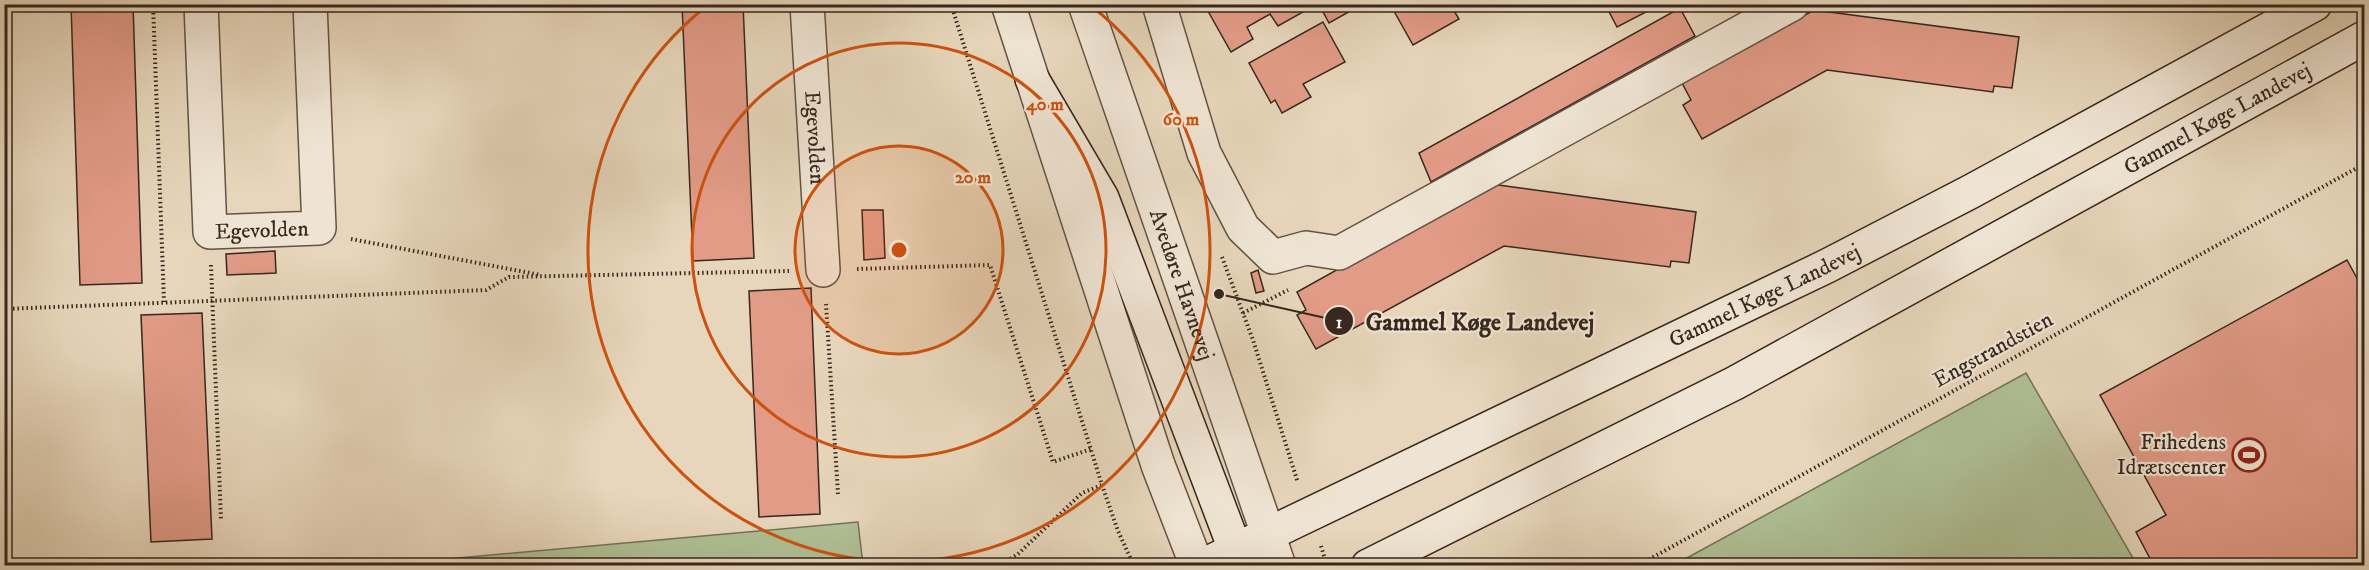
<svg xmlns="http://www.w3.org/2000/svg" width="2369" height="570" font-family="'IM FELL DW Pica',serif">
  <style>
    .green { fill: #afbf95; stroke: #72735a; stroke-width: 1.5 }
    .building { fill: #e29b87; stroke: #36271e; stroke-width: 1.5 }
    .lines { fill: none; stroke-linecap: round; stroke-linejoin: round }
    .minor-casing { stroke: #625345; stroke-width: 36 }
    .tertiary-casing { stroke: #625345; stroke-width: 36 }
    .secondary-casing { stroke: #36271e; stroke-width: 36 }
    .path { stroke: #36271e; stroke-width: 4; stroke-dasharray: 1.5 3; stroke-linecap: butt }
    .minor { stroke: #efe4d3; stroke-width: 33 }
    .tertiary { stroke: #efe4d3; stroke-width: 33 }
    .secondary { stroke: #efe4d3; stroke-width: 33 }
    .ring { fill: none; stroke: #cd520f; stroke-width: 3 }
    .labels { text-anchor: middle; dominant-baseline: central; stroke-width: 4.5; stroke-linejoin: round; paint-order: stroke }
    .street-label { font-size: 22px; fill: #36271e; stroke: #efe4d3 }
    .poi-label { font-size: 22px; fill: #36271e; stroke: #efe4d3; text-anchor: end }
    .centre { fill: #cd520f; stroke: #efe4d3; stroke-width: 3 }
    .ring-label { font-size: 18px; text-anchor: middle; font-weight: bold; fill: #cd520f; stroke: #efe4d3; stroke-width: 4.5; stroke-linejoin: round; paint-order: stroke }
    .leader { fill: none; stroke: #36271e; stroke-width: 2 }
    .callout-dot { fill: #36271e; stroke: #efe4d3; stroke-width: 2 }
    .mark-label { font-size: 18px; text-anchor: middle; font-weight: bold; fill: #fff }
    .callout-label { font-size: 24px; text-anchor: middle; font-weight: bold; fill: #36271e; stroke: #efe4d3; stroke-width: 4.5; stroke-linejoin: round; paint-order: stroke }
  </style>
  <rect width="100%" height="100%" fill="#e7d6bb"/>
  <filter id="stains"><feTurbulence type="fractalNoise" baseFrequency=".00333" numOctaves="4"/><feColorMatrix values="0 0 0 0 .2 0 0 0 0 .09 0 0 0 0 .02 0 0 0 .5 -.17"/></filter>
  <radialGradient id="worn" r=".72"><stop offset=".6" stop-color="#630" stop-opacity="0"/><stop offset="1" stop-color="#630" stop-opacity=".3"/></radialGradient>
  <g class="green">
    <path d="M2026 373 2137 565H1674Z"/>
    <path d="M858 522 863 565H380Z"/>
  </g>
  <g class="building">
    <path d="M71 4H133L142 283 80 285Z"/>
    <path d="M682 4H743L754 258 693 261Z"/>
    <path d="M1204 4H1298L1303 12 1278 26 1270 14 1247 27 1253 39 1231 52Z"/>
    <path d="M1329 4H1363L1329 23 1321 8Z"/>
    <path d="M1390 4H1450L1459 19 1413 45Z"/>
    <path d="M1608 4H1645L1648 11 1617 27 1606 6Z"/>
    <path d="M1680 8 1695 36 1431 182 1419 153Z"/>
    <path d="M1814 10 2019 37 2012 88 1994 86 1993 92 1827 70 1702 139 1683 105 1691 100 1682 83Z"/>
    <path d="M1323 22 1345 62 1303 84 1311 97 1282 113 1275 100 1271 103 1249 63Z"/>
    <path d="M1491 184 1696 212 1689 263 1671 261 1670 267 1504 246 1316 349 1297 315 1306 310 1297 292Z"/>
    <path d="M862 210H883L885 258 864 260Z"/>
    <path d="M275 251 276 273 227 275 226 254Z"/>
    <path d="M2347 260 2364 291V566H2154L2136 532 2166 515 2100 395Z"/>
    <path d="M1258 270 1264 291 1256 293 1251 273Z"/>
    <path d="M811 288 820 514 759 517 749 291Z"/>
    <path d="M202 313 212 539 151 542 141 315Z"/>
  </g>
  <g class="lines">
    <defs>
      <g id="minor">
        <path id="s1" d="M201 4 210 232 319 228 310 4"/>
        <path id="s2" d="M807 4 823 270"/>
        <path d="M1159 4 1204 153 1243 228 1273 257 1306 248 1339 253 1792 4"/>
      </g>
      <g id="tertiary">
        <path d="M1008 4 1158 465 1197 566"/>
        <path id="s3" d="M1085 4 1279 566"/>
      </g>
      <g id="secondary">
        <path d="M1032 79 1102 198 1235 549 1245 566"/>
        <path id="s4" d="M1202 566 1827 266 1970 192 2315 4"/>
        <path id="s5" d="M1368 566 1735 383 2364 38"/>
      </g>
    </defs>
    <use href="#minor" class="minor-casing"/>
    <use href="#tertiary" class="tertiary-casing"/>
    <use href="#secondary" class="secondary-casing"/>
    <g class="path">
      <path d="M153 4 164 302"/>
      <path d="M951 4 1102 485 1118 531 1134 566"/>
      <path d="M2359 78 2364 88"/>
      <path d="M351 239 541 275"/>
      <path d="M1222 257 1253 340 1298 483"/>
      <path d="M211 265 221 519"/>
      <path d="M857 269 990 265 1053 462 1091 449"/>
      <path d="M826 304 838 494"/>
      <path d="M4 309 486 290 509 277 789 271"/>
      <path d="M1243 313 1288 290"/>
      <path d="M1321 546 1327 566"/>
      <path d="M999 566 1018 554 1082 493 1102 485"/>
      <path d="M1637 566 2364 164"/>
    </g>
    <use href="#minor" class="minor"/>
    <use href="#tertiary" class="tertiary"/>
    <use href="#secondary" class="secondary"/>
  </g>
  <circle cx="899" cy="250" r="104" fill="#cd520f" fill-opacity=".12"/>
  <g class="ring">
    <circle cx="899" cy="250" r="104"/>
    <circle cx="899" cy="250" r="207"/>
    <path d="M1090 5A311 311 0 1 1 708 5"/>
  </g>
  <defs>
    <symbol id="stadium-ring" viewBox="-11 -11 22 22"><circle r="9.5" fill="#efe4d3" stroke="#8f2418" stroke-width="1.5"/><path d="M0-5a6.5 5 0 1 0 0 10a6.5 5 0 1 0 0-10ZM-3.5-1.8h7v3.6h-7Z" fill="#8f2418"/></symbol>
  </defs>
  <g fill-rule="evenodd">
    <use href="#stadium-ring" x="2230" y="436" width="38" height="38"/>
  </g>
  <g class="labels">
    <g class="street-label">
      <text stroke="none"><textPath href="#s5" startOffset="960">Gammel Køge Landevej</textPath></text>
      <text stroke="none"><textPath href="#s2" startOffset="134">Egevolden</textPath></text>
      <text stroke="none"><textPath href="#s1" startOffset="280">Egevolden</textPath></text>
      <text stroke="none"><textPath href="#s3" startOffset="297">Avedøre Havnevej</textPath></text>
      <text stroke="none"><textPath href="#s4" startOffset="624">Gammel Køge Landevej</textPath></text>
      <text transform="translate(1993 350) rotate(-29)">Engstrandstien</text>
    </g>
    <g class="poi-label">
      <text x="2226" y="442">Frihedens<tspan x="2226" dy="25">Idrætscenter</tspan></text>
    </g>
  </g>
  <circle cx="899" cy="250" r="9" class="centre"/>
  <g class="ring-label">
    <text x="1045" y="110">40 m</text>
    <text x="1181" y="125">60 m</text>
    <text x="973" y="183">20 m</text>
  </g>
  <path class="leader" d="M1219 294L1339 321"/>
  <g class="callout-dot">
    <circle cx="1219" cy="294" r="6"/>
    <circle cx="1339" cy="321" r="15"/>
  </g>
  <g class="mark-label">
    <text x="1339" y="328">1</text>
  </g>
  <g class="callout-label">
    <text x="1480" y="330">Gammel Køge Landevej</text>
  </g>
  <rect width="2369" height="570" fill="none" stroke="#e7d6bb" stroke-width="24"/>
  <rect x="6" y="6" width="2357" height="558" fill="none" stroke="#36271e" stroke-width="3"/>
  <rect x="12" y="12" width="2345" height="546" fill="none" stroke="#36271e" stroke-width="1.5"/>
  <rect width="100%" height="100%" filter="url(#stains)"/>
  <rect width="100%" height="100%" fill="url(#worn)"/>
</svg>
